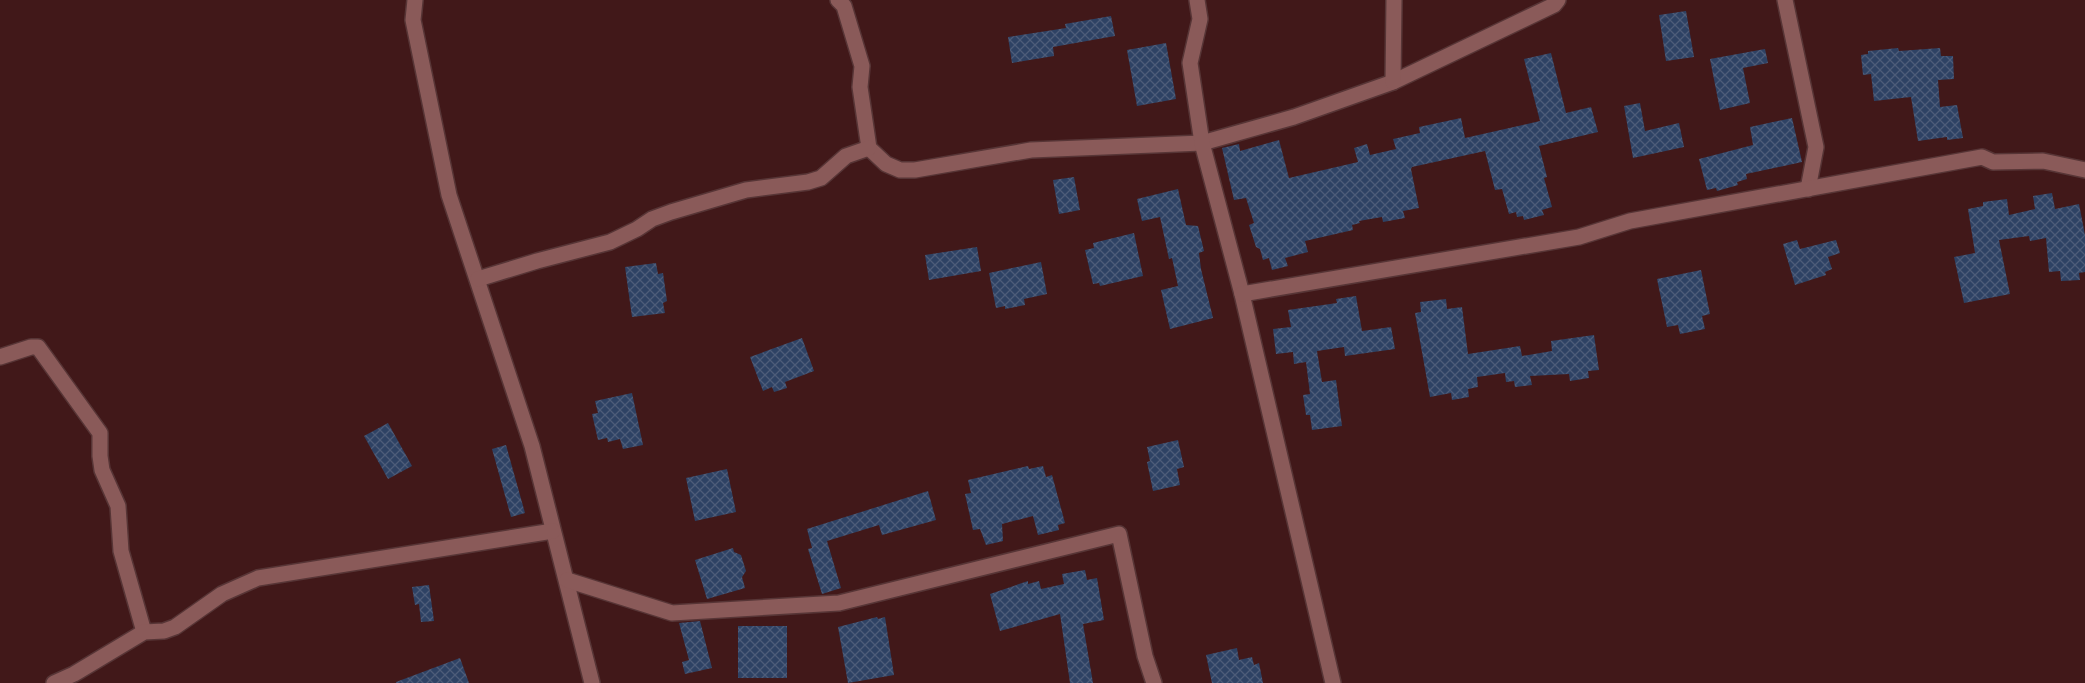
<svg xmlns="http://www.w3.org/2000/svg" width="2085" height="683" font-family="'Exo 2',sans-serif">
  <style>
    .building { fill: url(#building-cross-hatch) }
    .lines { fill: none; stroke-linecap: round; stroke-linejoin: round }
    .street-casing { stroke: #573536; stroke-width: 18 }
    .street { stroke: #8a5a59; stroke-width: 15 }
  </style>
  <defs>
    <pattern id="building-cross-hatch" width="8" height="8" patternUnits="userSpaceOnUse" patternTransform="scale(1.25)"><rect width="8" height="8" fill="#2e4264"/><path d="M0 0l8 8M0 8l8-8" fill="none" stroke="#4d5c79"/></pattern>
  </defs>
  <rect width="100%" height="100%" fill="#411819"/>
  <g class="building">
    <path d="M1686 11 1694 57 1666 61 1659 15Z"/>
    <path d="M1111 16 1115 36 1053 47 1054 56 1012 63 1008 37 1066 28 1065 24Z"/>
    <path d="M1166 43 1176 99 1137 106 1127 50Z"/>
    <path d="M1898 48 1899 51 1940 48 1941 56H1953L1954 79 1938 80 1940 107 1957 105 1963 138 1947 140V137L1918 141 1911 97 1874 101 1871 74 1863 75 1861 55 1868 54V51Z"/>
    <path d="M1765 49 1768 63 1743 68 1750 103 1720 110 1710 59Z"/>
    <path d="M1551 53 1566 113 1591 107 1598 132 1539 146 1547 177 1544 178 1552 207 1542 210 1544 215 1524 220 1523 216 1517 217 1516 212 1509 214 1502 189 1495 190 1485 151 1412 167 1411 169 1419 208 1403 211 1405 218 1383 222 1382 217 1359 221 1360 223 1352 225 1353 230 1305 241 1308 252 1285 258 1288 266 1272 270 1269 258 1263 260 1260 249 1256 247 1249 225 1254 223 1246 198 1234 200 1222 148 1239 144 1240 151 1279 140 1289 178 1358 162 1354 148 1367 144 1370 155 1396 149 1393 139 1420 133 1419 127 1461 118 1465 138 1540 121 1524 59Z"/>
    <path d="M1640 103 1645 131 1679 123 1684 147 1633 158 1624 106Z"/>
    <path d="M1792 118 1802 162 1746 174 1747 179 1737 182 1738 185 1717 191 1716 188 1707 190 1699 159 1753 145 1750 127Z"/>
    <path d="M1074 177 1080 210 1059 214 1053 180Z"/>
    <path d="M1178 189 1186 225 1198 226 1204 251 1199 253 1201 269 1213 318 1170 329 1161 290 1178 286 1172 258 1169 259 1160 217 1142 221 1137 199Z"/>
    <path d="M2052 193 2055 209 2079 204 2085 235V272L2079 273 2080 280 2061 281 2060 271 2049 272 2046 238 2030 241 2029 236 1999 240 2010 294 1964 303 1954 257 1975 253 1968 209 1983 206V202L2007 199 2009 215 2035 209 2033 196Z"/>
    <path d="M1134 233 1143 276 1100 286 1099 283 1093 284 1085 250 1094 248 1093 243Z"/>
    <path d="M1797 240 1800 249 1836 240 1840 253 1828 257 1832 269 1825 272 1826 275 1795 285 1783 244Z"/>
    <path d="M977 247 981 271 929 280 925 255Z"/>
    <path d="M1041 262 1047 294 1024 299 1025 305 1005 309V306L996 308 989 273Z"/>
    <path d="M656 263 658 274 663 273 667 301 663 303 665 313 632 317 625 267Z"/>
    <path d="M1701 270 1710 314 1702 316 1705 329 1680 334 1678 325 1667 327 1657 279Z"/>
    <path d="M1356 296 1362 331 1391 327 1395 349 1345 356 1344 347 1317 351 1322 382 1336 380 1342 426 1312 430 1310 415H1306L1303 395 1310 394 1306 362 1294 364 1293 352 1276 354 1273 329 1291 327 1288 310 1337 303 1336 299Z"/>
    <path d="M1446 299 1447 309 1462 307 1468 354 1520 346 1522 356 1552 351 1551 341 1594 335 1599 370 1588 371 1589 378 1570 381 1569 374 1530 376 1532 385 1515 387 1514 381 1506 382 1505 373 1477 377 1478 387 1468 389 1469 397 1452 400 1451 393 1430 397 1415 313 1421 312 1420 302Z"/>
    <path d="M802 338 814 371 785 382 787 388 774 392 772 387 763 391 750 357Z"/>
    <path d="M632 393 643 445 623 449 620 439 608 442 607 438 598 440 592 414 598 413 595 401Z"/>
    <path d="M388 423 412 466 388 479 364 436Z"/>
    <path d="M1178 440 1184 467 1177 469 1180 485 1153 491 1147 462 1150 461 1147 447Z"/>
    <path d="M506 445 525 513 511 517 492 449Z"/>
    <path d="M1028 466 1029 469 1043 466 1046 477 1052 475 1065 523 1058 525 1059 530 1038 535 1033 516 1002 524 1003 541 986 545 980 529 973 530 965 494 971 493 968 480Z"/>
    <path d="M727 469 736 512 695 521 686 478Z"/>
    <path d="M928 491 936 520 882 535 879 525 827 541 841 588 822 594 808 549 812 548 807 529Z"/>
    <path d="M733 548 734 552 741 555 746 571 742 577 745 588 707 599 695 560Z"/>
    <path d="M1085 570 1087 580 1097 578 1104 620 1083 624 1093 683H1070L1060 614 1000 631 990 594 1028 581V584L1039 581 1041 589 1064 584 1062 574Z"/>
    <path d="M429 585 434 621 421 622 419 604 415 605 412 587Z"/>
    <path d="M877 617 878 619 885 617 894 675 848 683 838 627Z"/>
    <path d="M700 621 712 668 685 674 682 662 689 660 679 623Z"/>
    <rect x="738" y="626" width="49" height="52"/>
    <path d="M1237 648 1239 660 1252 657 1254 665 1259 663 1263 683H1212L1206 655Z"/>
    <path d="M460 658 469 683H396V682Z"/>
  </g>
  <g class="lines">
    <defs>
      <g id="street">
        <path d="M415 0 413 20 449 195 532 446 592 683"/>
        <path d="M838 0 844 6 862 66 860 87 869 148 886 164 900 170H915L1031 150 1202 143 1294 117 1393 82 1554 5 1558 0"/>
        <path d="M1197 0 1200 19 1190 63 1202 143 1242 294 1333 683"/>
        <path d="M1785 0 1816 147 1808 189"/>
        <path d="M1393 82 1394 0"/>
        <path d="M478 279 537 261 610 242 637 229 652 219 671 212 746 190 808 182 821 178 846 156 869 148"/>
        <path d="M1242 294 1579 237 1630 221 1982 157 1993 162 2043 161 2085 170"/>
        <path d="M0 357 31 347H38L100 433V456L102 470 118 506 121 551 144 632"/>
        <path d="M567 580 672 613 839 603 1119 534 1145 656 1154 683"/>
        <path d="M54 683 74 674 144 632 164 631 175 627 222 594 258 578 553 531"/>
      </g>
    </defs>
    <use href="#street" class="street-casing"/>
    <use href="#street" class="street"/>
  </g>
</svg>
